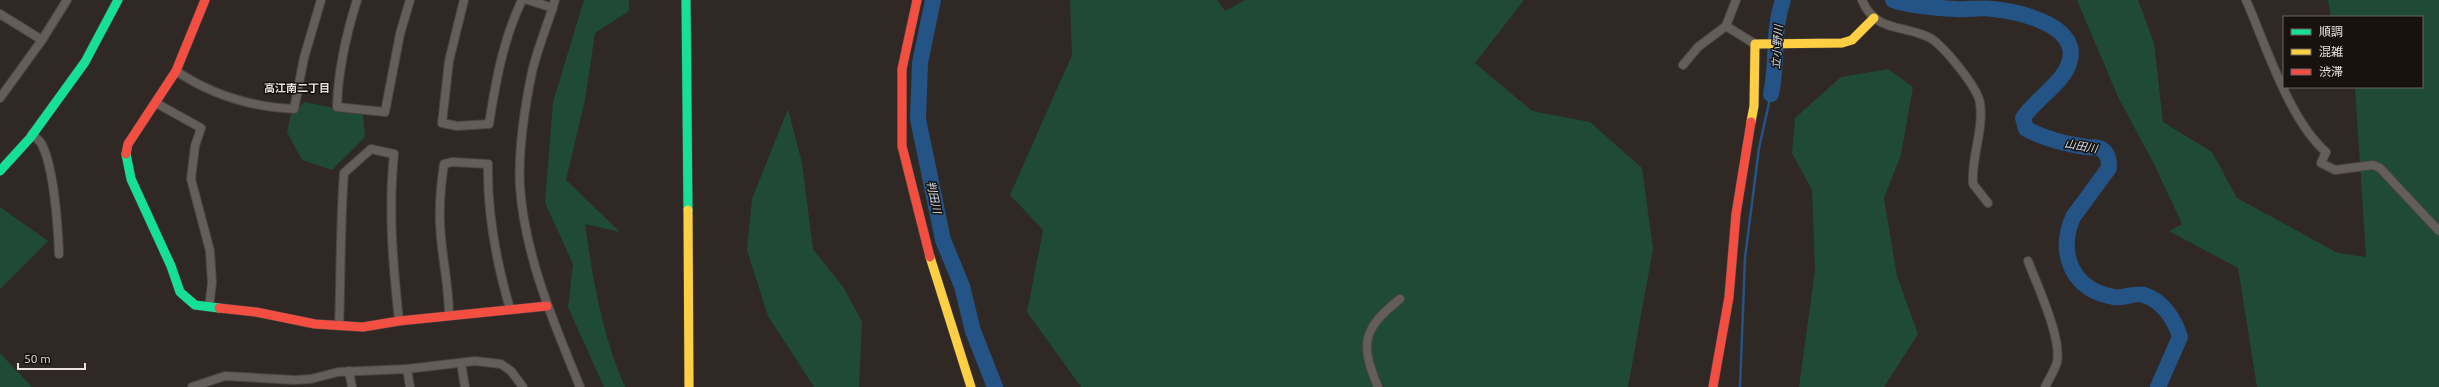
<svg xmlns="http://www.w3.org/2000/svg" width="2439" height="387" font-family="Ubuntu,'Noto Sans JP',sans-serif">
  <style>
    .green { fill: #1f4a35 }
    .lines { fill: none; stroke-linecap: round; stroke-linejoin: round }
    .stream { stroke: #245386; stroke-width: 2.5 }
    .river { stroke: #245386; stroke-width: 16 }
    .street-casing { stroke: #4a443f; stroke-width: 10 }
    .fast-casing { stroke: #4a443f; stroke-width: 10 }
    .slow-casing { stroke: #4a443f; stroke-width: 10 }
    .jam-casing { stroke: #4a443f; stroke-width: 10 }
    .street { stroke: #645e5a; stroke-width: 8 }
    .fast { stroke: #16e098; stroke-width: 9 }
    .slow { stroke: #ffcf43; stroke-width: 9 }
    .jam { stroke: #f24e42; stroke-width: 9 }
    .labels { text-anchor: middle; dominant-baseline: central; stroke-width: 3; stroke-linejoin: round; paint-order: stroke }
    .water-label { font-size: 11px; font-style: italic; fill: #d2e1f1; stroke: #18120e }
    .neighbourhood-label { font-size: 11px; font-weight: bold; fill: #ebe2dd; stroke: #18120e }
  </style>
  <rect width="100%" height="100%" fill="#302824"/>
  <g class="green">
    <path d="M584 0H629V11L595 33 585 100 566 180 620 232 585 224C593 280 602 335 625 387H604L568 307 573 264 545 203 553 102Z"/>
    <path d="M1070 0H1217L1225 11 1245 0H1524L1475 63 1532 111 1590 122 1642 168 1653 249 1628 387H1081L1027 312 1043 230 1010 195 1072 55Z"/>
    <path d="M2077 0H2138L2154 43 2163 122 2212 152 2237 198 2338 253 2366 257 2355 87H2422V17H2331L2328 0H2439V387H2257L2238 268 2169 231 2182 224 2153 162 2118 97Z"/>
    <path d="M1888 69 1913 87 1901 155 1884 198 1897 276 1918 334 1884 387H1799L1815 270 1812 190 1792 153 1795 118 1841 77Z"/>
    <path d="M305 102 363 114 365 137 332 170 302 160 287 132 291 114Z"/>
    <path d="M788 109 802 163 813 249 844 288 862 322 859 387H814L768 316 747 250 752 199Z"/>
    <path d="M0 207 48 241 0 289Z"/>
    <path d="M0 353 32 387H0Z"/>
  </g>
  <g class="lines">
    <path class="stream" d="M1740 387 1745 258 1759 148 1771 94"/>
    <g class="river">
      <path d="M933 0 920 63 918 119 943 240 962 286 973 331 995 387"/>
      <path d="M1893 0C1912 6 1936 8 1956 9 1968 10 1981 7 1993 9 2020 12 2085 26 2068 66 2060 85 2035 100 2023 118L2026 129C2045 139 2065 144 2086 147 2092 147 2100 147 2104 151 2109 156 2109 162 2109 168L2073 217C2057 255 2073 290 2114 297 2123 299 2134 292 2144 295 2163 301 2175 320 2180 337L2158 387"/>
      <path d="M1771 94C1778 63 1772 31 1783 0"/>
    </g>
    <defs>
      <g id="street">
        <path d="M357 0C346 35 338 70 337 107L385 112 400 34 410 0"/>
        <path d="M464 0 449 61 442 123 457 126 489 124C496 80 503 40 522 0"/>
        <path d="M528 0 553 8"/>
        <path d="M555 0C548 24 538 47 532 72 525 106 518 152 520 187 525 257 554 323 580 387"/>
        <path d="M1862 0C1875 32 1903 25 1928 37 1942 43 1978 88 1980 103 1984 130 1971 157 1973 184L1988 203"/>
        <path d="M2246 0C2266 45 2289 120 2326 152L2321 163 2335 170 2373 165 2380 168 2439 231"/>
        <path d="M0 14 42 40"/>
        <path d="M1726 26 1755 44"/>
        <path d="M1683 65 1698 47 1726 26 1736 0"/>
        <path d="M176 71C212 95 252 107 294 109L304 58 321 0"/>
        <path d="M0 98 42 40 67 0"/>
        <path d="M156 103 201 128 195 146 191 179 210 251 212 283 209 307"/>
        <path d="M32 134C35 137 39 140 41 143 54 166 58 227 59 254"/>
        <path d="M2028 261C2037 285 2062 338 2057 362 2055 370 2049 379 2045 387"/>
        <path d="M449 316C449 284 441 254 440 223 439 203 441 184 444 164L452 162 488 164C487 214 496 261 510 309"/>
        <path d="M339 326C341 275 340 225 344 173L371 149 394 154C388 211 393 265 399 321"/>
        <path d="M461 363 465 387"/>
        <path d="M407 369 410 387"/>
        <path d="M349 371 352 387"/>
        <path d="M192 387 225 376 295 380 311 379 338 372 407 369 475 361 501 364 511 371 523 387"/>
        <path d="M1378 387C1360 344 1362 329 1400 299"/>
      </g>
      <g id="fast">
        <path d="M686 0 688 210"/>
        <path d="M126 154 131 179 171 266 180 292 195 305 219 308"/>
        <path d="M0 171 30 138 85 62 118 0"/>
      </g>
      <g id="slow">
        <path d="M1751 122 1754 106 1755 44 1842 43 1852 40 1874 18"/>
        <path d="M688 210 689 387"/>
        <path d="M930 257 971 387"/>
      </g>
      <g id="jam">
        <path d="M917 0 902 69V146L930 257"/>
        <path d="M126 154 128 144 176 71 205 0"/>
        <path d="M219 308 256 312 315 324 363 327 399 321 547 306"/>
        <path d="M1713 387 1729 297 1736 214 1751 122"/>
      </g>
    </defs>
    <use href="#street" class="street-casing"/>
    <use href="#fast" class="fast-casing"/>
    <use href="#slow" class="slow-casing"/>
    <use href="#jam" class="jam-casing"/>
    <use href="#street" class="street"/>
    <use href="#fast" class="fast"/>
    <use href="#slow" class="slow"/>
    <use href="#jam" class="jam"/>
  </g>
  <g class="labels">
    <g class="water-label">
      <text transform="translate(1777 47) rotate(-86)">立小野川</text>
      <text transform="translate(2081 146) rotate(10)">山田川</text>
      <text transform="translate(934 197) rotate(78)">判田川</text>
    </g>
    <g class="neighbourhood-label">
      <text x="297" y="88">高江南二丁目</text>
    </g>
  </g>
  <rect x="2283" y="16" width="140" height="72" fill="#18120e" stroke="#6c6561"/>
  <rect x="2291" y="29" width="20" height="6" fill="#16e098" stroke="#6c6561"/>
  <text x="2319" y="36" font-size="12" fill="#ebe2dd">順調</text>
  <rect x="2291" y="49" width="20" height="6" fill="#ffcf43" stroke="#6c6561"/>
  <text x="2319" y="56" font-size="12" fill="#ebe2dd">混雑</text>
  <rect x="2291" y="69" width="20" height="6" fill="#f24e42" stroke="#6c6561"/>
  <text x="2319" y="76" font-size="12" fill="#ebe2dd">渋滞</text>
  <path d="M18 363v6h67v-6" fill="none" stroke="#ebe2dd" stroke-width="2"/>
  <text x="24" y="363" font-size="12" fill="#ebe2dd" stroke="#18120e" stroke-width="3" paint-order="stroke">50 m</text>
</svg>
